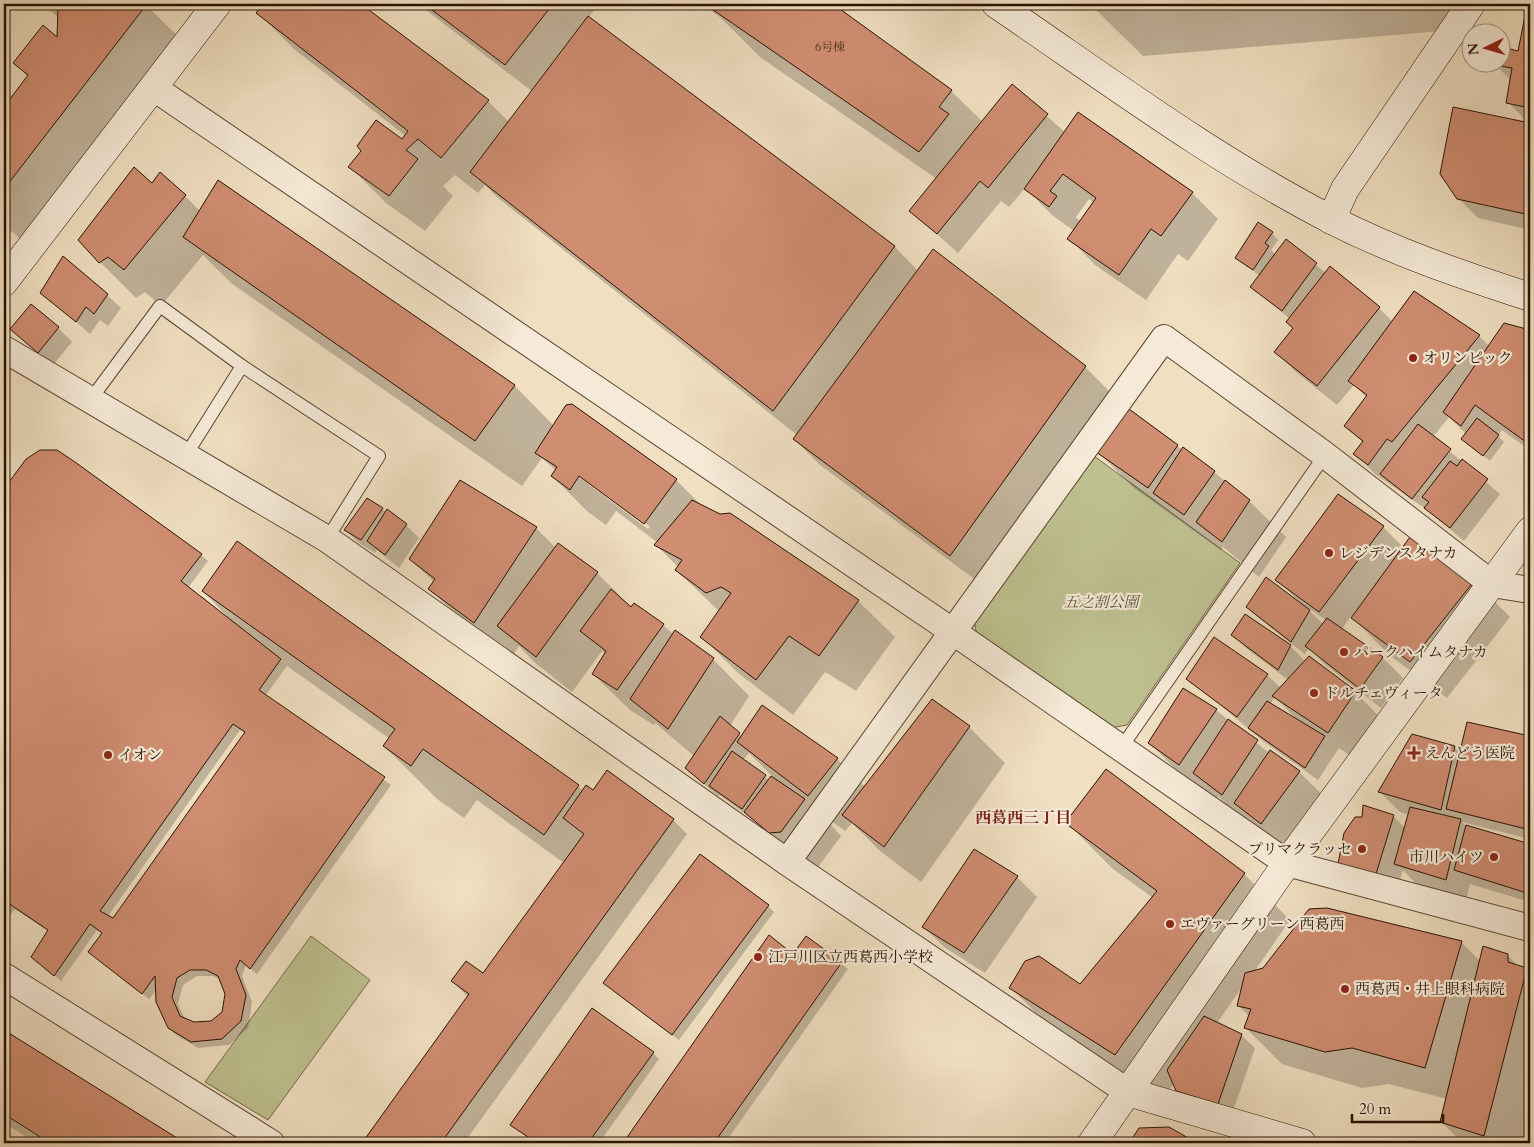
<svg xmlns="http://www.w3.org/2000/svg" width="1534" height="1147" font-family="Cardo,'Noto Serif JP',serif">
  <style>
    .green { fill: #bec090; stroke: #746949 }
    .shadow { fill: #0003; fill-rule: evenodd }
    .building { fill: #cf8d71; stroke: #291202; fill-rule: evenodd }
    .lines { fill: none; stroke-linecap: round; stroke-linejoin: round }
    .lane-casing { stroke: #5b4532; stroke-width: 14 }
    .street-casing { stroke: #5b4532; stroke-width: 28 }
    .secondary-casing { stroke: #291202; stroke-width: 29 }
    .lane { stroke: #f5ead7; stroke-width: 12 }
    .street { stroke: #f5ead7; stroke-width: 26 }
    .secondary { stroke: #f5ead7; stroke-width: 28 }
    .poi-dot { fill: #8f2418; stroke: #f5ead7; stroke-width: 2 }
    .labels { text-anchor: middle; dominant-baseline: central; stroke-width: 4.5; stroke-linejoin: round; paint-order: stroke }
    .number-label { font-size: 12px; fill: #52311e }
    .poi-label { font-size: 15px; fill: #291202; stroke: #f5ead7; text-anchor: start }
    .park-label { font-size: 15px; font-style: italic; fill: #5d4f34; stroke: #f5ead7 }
    .neighbourhood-label { font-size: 16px; font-weight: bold; fill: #7a1f14; stroke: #f5ead7 }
  </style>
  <rect width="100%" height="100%" fill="#f0dfc1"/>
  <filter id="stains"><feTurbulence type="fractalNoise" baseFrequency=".004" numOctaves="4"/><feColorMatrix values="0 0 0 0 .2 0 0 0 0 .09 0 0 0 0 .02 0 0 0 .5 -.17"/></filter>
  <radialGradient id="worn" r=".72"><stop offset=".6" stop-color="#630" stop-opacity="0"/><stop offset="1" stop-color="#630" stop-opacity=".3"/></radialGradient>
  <g class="green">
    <path d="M1094 456 1240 563 1127 725 1110 728 977 636 974 620Z"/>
    <path d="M311 936 370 980 268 1120 205 1082Z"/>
  </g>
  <g class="shadow">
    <path d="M42 4H145L193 51 37 252 11 231 6 238 4 237V109L28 77 15 63 58 39 59 18Z"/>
    <path d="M264 4H359L488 101 510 123 533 92 418 4H594L597 7 588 18 895 247 918 271 1085 367 1111 393 977 581 820 465 794 439 797 435 498 198 485 185 478 193 455 175 443 186 453 196 425 231 386 203 350 167 402 140 406 136 294 49 258 13Z"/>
    <path d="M702 4H837L852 19 951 91 983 122 1012 86 1065 132 1192 193 1218 219 1188 261 1178 254 1146 300 1095 265 1069 238 1074 231 1052 215 1025 188 1009 207 1001 201 958 253 911 211 937 179 760 57 721 18ZM1089 199 1094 203 1081 222 1076 217Z"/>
    <path d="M1090 4H1463L1466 29 1143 56Z"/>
    <path d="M1526 18 1530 19V230L1478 218 1458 198 1529 124 1508 102 1511 81 1495 64 1502 62V48L1519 52Z"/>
    <path d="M218 182 515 386 554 426 571 406 676 480 703 507 720 516 729 515 858 601 895 637 856 691 825 672 793 715 738 673 702 637 720 612 676 570 678 567 656 545 658 543 616 511 606 525 588 512 552 476 556 471 542 458 522 486 231 283 203 255 161 306 145 292 136 298 100 262 153 185 185 196 200 211ZM579 474 650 527 648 529 579 477Z"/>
    <path d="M1272 233 1278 240 1271 250 1276 255 1286 241 1326 273 1379 308 1393 322 1414 292 1479 336 1489 346 1505 324 1530 332V450L1502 430 1498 436 1504 442 1490 461 1462 439 1466 434 1449 417 1433 437 1500 494 1464 541 1427 510 1375 474 1355 453 1363 443 1346 426 1367 398 1354 385 1337 405 1296 372 1276 352 1294 329 1290 319 1252 287 1260 276 1236 258Z"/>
    <path d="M42 292 107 295 121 308 108 326 100 320 90 334Z"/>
    <path d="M58 328 72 342 53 365 11 329Z"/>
    <path d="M1177 446 1214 472 1249 501 1286 537 1259 577 1223 547 1221 550 1134 488 1098 452Z"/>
    <path d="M27 460 201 555 208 561 188 588 236 626 203 591 578 786 584 792H593L608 772 673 820 687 834 464 1143H363L468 997 452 981 484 975 564 863 477 800 464 818 437 799 384 746 390 739 287 666 265 696 391 785 257 974 246 965 242 976 252 1002 248 1028 229 1045 198 1048 176 1035 169 1028 157 989 149 999 89 952 103 934 97 930 61 981 39 963 49 932 15 909 4 923V491ZM240 730 246 733 113 919 108 916ZM197 976H213L221 980 226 994 223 1012 212 1022 194 1024 185 1019 178 1004 183 985Z"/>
    <path d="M461 481 536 528 556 548 597 573 632 608 663 625 673 634 713 659 749 696 730 726 742 737 762 707 837 759 865 787 969 727 1005 763 921 882 880 851 852 823 845 831 820 813 841 836 818 867 782 848 756 822 720 795 718 796 686 768 694 756 655 723 654 725 630 710 593 674 605 654 602 651 572 692 534 662 519 646 511 659 466 625 430 589 434 582 410 559ZM749 753 772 776 769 780 743 760Z"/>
    <path d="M1338 495 1383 527 1404 548 1474 581 1510 617 1447 698 1388 654 1351 616 1341 630 1383 658 1403 678 1381 708 1327 666 1309 648 1305 654 1261 620 1248 607 1298 601 1277 579ZM1310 609 1327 621 1324 625 1309 610Z"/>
    <path d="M382 509 406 525 419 538 399 568 377 550 375 553 359 543 346 530Z"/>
    <path d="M1233 634 1290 646 1304 660 1300 667 1355 692 1381 718 1355 759 1339 748 1318 780 1263 741 1188 678 1267 675 1281 688 1288 680 1246 648ZM1275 697 1296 719 1270 704Z"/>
    <path d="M1216 710 1269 753 1299 772 1336 808 1298 859 1260 828 1259 830 1231 809 1218 796 1216 800 1185 779 1149 742Z"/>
    <path d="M1468 724 1530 737V839L1462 822 1466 826 1530 845V902L1470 884 1466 900 1416 884 1403 870 1396 893 1340 863 1393 816 1405 828 1409 815 1400 812 1380 792 1454 747 1461 754Z"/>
    <path d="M1067 823 1244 874 1290 920 1254 972 1461 942 1481 962 1507 955 1519 967 1530 972V1133L1528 1143H1463L1441 1122 1447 1099 1389 1084 1362 1088 1282 1064 1246 1028 1250 1017 1239 1006 1243 986 1217 1023 1241 1035 1255 1048 1231 1117 1191 1104 1177 1090 1174 1083 1162 1100 1057 1034 1011 988 1081 986 1153 898 1113 869Z"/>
    <path d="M1017 877 1037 897 985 973 944 947 924 927Z"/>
    <path d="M768 906 774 912 679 1040 605 983Z"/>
    <path d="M769 937 793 956 806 938 848 969 725 1143H624Z"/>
    <path d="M4 1031 183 1143H36L4 1123Z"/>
    <path d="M653 1053 659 1059 599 1143H536L511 1124Z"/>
    <path d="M1169 1128 1195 1143H1130L1140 1129Z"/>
  </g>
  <g class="building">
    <path d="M52 4H147L4 189V107L28 75 13 63 43 25 57 37 58 8Z"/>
    <path d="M263 4H361L489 100 441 158 418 139 406 150 418 159 389 196 348 167 361 151 357 146 376 120 402 139 408 131 256 13Z"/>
    <path d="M424 4H553L505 65Z"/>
    <path d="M833 4 952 90 939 107 949 114 919 152 706 5Z"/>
    <path d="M588 16 895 246 773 411 470 172Z"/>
    <path d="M1525 16 1530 17V108L1506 103 1512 68 1494 65V62H1502V47L1518 51Z"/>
    <path d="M1012 84 1048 114 988 188 980 181 937 234 909 211Z"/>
    <path d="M1453 107 1530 123V215L1457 199 1440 174Z"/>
    <path d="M1078 112 1193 192 1161 236 1151 229 1119 275 1067 239 1096 198 1063 174 1050 191 1057 196 1049 207 1024 189Z"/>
    <path d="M134 167 152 183 160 172 186 195 124 270 108 257 99 263 78 240Z"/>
    <path d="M218 180 515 385 475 441 183 237Z"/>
    <path d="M1258 222 1273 232 1265 243 1269 246 1253 270 1235 258Z"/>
    <path d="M1286 239 1317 263 1282 311 1250 287Z"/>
    <path d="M933 249 1086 366 950 556 793 439Z"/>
    <path d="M63 256 108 294 94 314 86 307 76 322 40 293Z"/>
    <path d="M1330 266 1380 307 1317 386 1274 352 1293 328 1286 322Z"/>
    <path d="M1414 291 1480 335 1392 442 1387 439 1368 465 1353 454 1363 441 1344 426 1367 395 1348 381Z"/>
    <path d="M31 304 59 327 38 353 10 329Z"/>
    <path d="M1504 323 1530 330V445L1475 405 1461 426 1443 412Z"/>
    <path d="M572 404 677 479 644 524 579 476 570 490 551 476 557 467 535 453 566 405Z"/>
    <path d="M1129 409 1178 445 1148 488 1096 452Z"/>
    <path d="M1477 418 1499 435 1483 456 1461 439Z"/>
    <path d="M1418 424 1451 449 1412 499 1380 474Z"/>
    <path d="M1183 447 1215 471 1184 515 1153 493Z"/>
    <path d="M40 450H57L75 462 202 554 181 581 281 659 259 690 385 777 250 969 240 960 236 969 246 995 241 1021 222 1039 191 1042 168 1028 156 1002 155 976 142 994 88 952 102 933 90 924 54 976 31 957 48 930 8 903 4 909V489L26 459ZM233 724 245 732 113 918 100 911ZM190 970H206L218 976 225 994 222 1012 211 1021 194 1022 180 1016 172 997 177 978Z"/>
    <path d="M1462 459 1488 479 1450 528 1424 508 1429 502 1422 497 1450 461 1457 466Z"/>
    <path d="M460 480 537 527 474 623 428 589 435 579 409 559Z"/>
    <path d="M1225 480 1250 500 1222 542 1196 522Z"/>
    <path d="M1338 494 1384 526 1319 612 1275 580Z"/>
    <path d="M367 498 383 508 361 540 344 530Z"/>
    <path d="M692 500 720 514 730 513 859 600 819 656 789 636 756 680 700 637 731 593 721 587 706 593 675 570 682 560 654 545Z"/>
    <path d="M387 509 407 524 385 555 367 541Z"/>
    <path d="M1410 537 1475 580 1410 662 1351 618Z"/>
    <path d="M237 541 579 785 544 835 423 749 411 766 383 746 395 729 202 591Z"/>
    <path d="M558 543 598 572 536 657 497 626Z"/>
    <path d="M1266 577 1310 610 1291 642 1246 607Z"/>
    <path d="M611 589 631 607 634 603 664 624 617 690 592 674 606 651 580 631Z"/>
    <path d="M1245 614 1291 645 1278 670 1231 635Z"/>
    <path d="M1327 618 1383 657 1360 689 1305 646Z"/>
    <path d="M675 630 714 658 668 729 630 699Z"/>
    <path d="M1214 637 1268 674 1237 717 1186 679Z"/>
    <path d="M1309 656 1356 691 1328 733 1272 696Z"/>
    <path d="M1183 688 1217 709 1179 765 1148 743Z"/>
    <path d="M932 699 970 726 884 847 842 815Z"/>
    <path d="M1267 701 1325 736 1305 768 1248 728Z"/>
    <path d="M762 705 838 758 808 796 737 742Z"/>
    <path d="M720 716 740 733 704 784 685 768Z"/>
    <path d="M1228 719 1258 740 1222 795 1193 773Z"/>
    <path d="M1467 722 1530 736V830L1446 809Z"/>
    <path d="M1412 734 1455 746 1441 810 1378 792Z"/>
    <path d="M1270 750 1300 771 1261 824 1234 803Z"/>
    <path d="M732 751 766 775 742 809 709 786Z"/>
    <path d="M1106 769 1245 873 1115 1055 1009 988 1025 961 1039 956 1080 984 1157 891 1065 823Z"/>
    <path d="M607 770 674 819 441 1143H362L469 994 451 981 466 961 483 973 584 834 563 818 586 785 593 790Z"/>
    <path d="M771 776 805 799 781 832 769 833 744 812Z"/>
    <path d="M1363 805 1394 815 1376 874 1338 864 1344 833 1355 817H1362Z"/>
    <path d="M1410 807 1461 819 1446 880 1394 864Z"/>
    <path d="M1466 825 1530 844V894L1454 870Z"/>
    <path d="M974 849 1018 876 964 953 922 927Z"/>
    <path d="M700 854 769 905 672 1035 603 983Z"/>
    <path d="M1327 908 1462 941 1425 1068 1352 1048 1325 1052 1244 1028 1251 1009 1237 1006 1245 973 1263 968 1309 909Z"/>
    <path d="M769 935 793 954 806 936 842 962 714 1143H623Z"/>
    <path d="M1483 946 1508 954V962L1527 968 1484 1136 1440 1122Z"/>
    <path d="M592 1008 654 1052 588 1143H537L510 1125Z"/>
    <path d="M1204 1016 1242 1034 1218 1104 1176 1091 1167 1070Z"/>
    <path d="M4 1030 129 1108 185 1143H50L4 1114Z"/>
    <path d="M1169 1127 1197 1143H1129L1139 1128Z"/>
    <path d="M1221 1138 1244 1143H1217Z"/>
  </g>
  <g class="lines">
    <defs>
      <g id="lane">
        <path d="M91 399 160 306 242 366 379 456 327 539"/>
        <path d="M186 455 242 366"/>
        <path d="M1121 748 1325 455"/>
      </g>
      <g id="street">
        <path d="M154 88 952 631 1287 863 1530 928"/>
        <path d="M4 349 327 539 787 862 1128 1092"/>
        <path d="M787 862 1164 338 1325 455 1492 584 1530 590"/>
        <path d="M4 976 271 1143"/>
      </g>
      <g id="secondary">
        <path d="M996 4C1105 78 1212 158 1330 219 1394 252 1462 275 1530 297"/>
        <path d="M1331 220 1345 189 1471 4"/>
        <path d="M4 282 217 4"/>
        <path d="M1128 1092 1302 1143"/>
        <path d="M1092 1143 1287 863 1530 531"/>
      </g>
    </defs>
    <use href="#lane" class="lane-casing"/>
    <use href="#street" class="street-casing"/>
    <use href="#secondary" class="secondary-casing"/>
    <use href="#lane" class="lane"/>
    <use href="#street" class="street"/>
    <use href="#secondary" class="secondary"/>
  </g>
  <g class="poi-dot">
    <circle cx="1413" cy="358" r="5"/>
    <circle cx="1329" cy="553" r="5"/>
    <circle cx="1344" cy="652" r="5"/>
    <circle cx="1314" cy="693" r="5"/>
    <path d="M1411.5 745.5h5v5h5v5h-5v5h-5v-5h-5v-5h5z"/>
    <circle cx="108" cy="755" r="5"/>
    <circle cx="1362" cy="849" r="5"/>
    <circle cx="1494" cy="857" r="5"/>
    <circle cx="1170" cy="924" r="5"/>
    <circle cx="758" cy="957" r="5"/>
    <circle cx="1345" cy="989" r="5"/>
  </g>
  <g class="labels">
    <g class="number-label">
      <text x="830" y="47">6号棟</text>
    </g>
    <g class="poi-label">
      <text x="1423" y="358">オリンピック</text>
      <text x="1339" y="553">レジデンスタナカ</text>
      <text x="1354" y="652">パークハイムタナカ</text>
      <text x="1324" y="693">ドルチェヴィータ</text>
      <text x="1425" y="753">えんどう医院</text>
      <text x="118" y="755">イオン</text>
      <text x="1352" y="849" text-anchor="end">プリマクラッセ</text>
      <text x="1484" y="857" text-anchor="end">市川ハイツ</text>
      <text x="1180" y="924">エヴァーグリーン西葛西</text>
      <text x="768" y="957">江戸川区立西葛西小学校</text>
      <text x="1355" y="989">西葛西・井上眼科病院</text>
    </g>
    <g class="park-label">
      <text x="1101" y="602">五之割公園</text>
    </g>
    <g class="neighbourhood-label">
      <text x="1023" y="818">西葛西三丁目</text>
    </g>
  </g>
  <rect width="1534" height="1147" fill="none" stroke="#f0dfc1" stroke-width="20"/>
  <rect x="5" y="5" width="1524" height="1137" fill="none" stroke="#291202" stroke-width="2.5"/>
  <rect x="10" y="10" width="1514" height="1127" fill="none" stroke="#291202"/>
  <g transform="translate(1486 48) rotate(265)"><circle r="24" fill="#f5ead7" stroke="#a39482"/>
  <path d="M0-4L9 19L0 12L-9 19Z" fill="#8f2418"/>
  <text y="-8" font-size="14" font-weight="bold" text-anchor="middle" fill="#291202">N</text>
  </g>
  <path d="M1352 1114v8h91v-8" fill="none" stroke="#291202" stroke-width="2.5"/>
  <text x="1359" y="1114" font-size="15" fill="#291202" stroke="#f5ead7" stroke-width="4" paint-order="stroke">20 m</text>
  <rect width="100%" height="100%" filter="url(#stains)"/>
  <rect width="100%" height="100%" fill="url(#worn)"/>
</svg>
